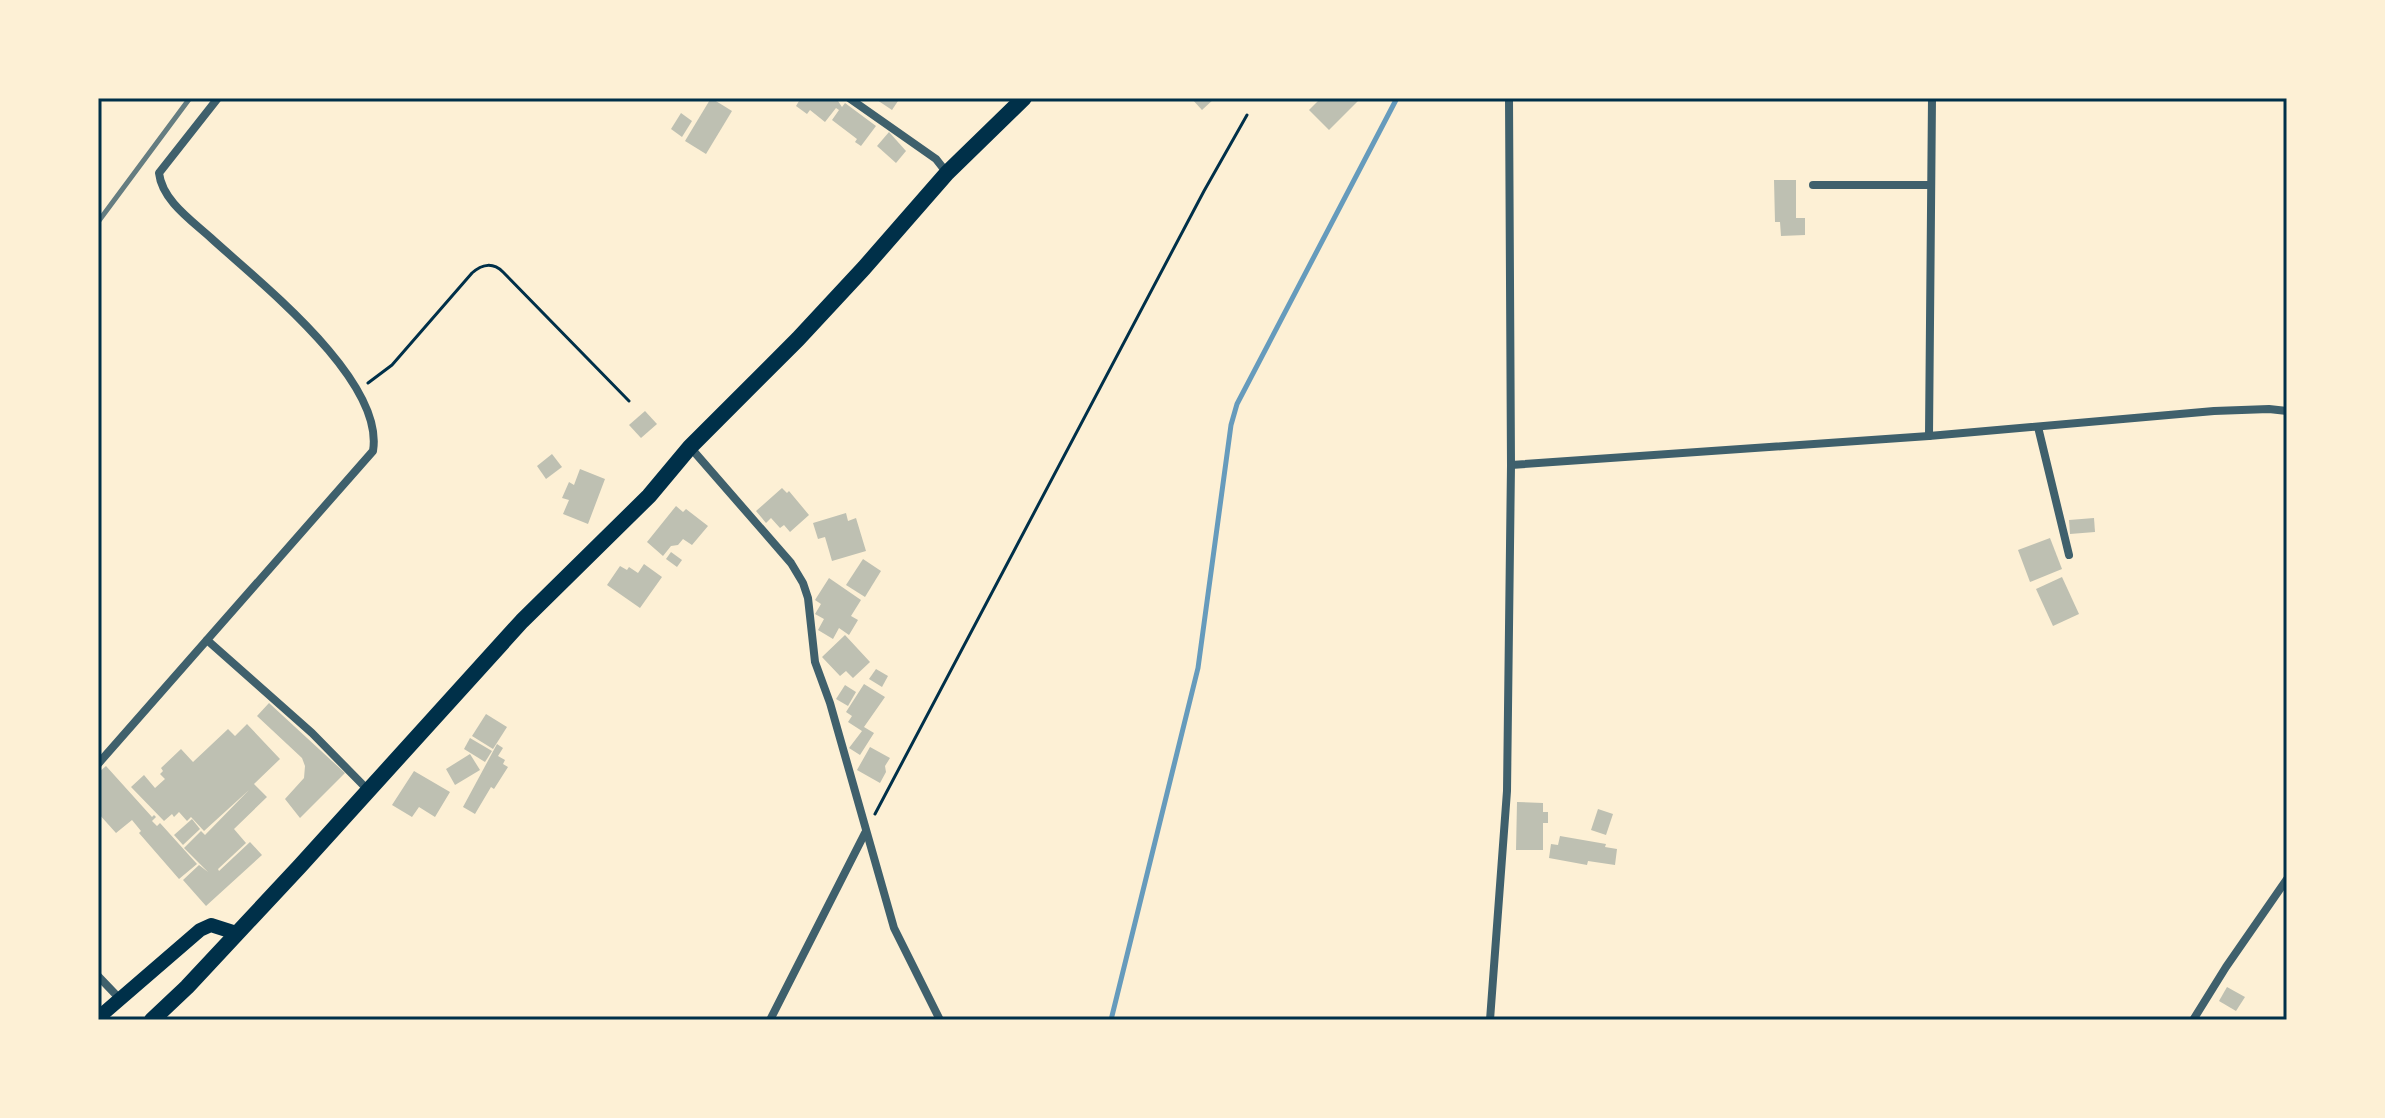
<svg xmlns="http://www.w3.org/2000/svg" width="2385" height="1118" font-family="'Titillium Web',sans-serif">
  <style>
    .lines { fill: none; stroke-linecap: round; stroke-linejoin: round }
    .stream { stroke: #669bbc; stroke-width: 5 }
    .building { fill: #bec0b2 }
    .path { stroke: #003049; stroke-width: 3 }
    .minor { stroke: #3f606c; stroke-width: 8 }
    .secondary { stroke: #003049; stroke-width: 14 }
    .trunk { stroke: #003049; stroke-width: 16 }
    .rail { stroke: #657d81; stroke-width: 5 }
    .neatline { fill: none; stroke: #003049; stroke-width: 3 }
  </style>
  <rect width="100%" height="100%" fill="#fdf0d5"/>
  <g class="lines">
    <path class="stream" d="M1111 1020 1198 668 1231 425 1237 404 1397 98"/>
  </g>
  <g class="building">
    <path d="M711 98 732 111 706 154 685 141Z"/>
    <path d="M794 98H836L842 107 845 103 876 126 861 146 855 142 857 139 832 120 839 110 836 108 825 122 810 110 807 114 796 106 799 101Z"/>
    <path d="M874 98H900L892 110Z"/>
    <path d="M1191 98H1215L1202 110Z"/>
    <path d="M1321 98H1357L1359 100 1329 130 1309 110Z"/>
    <path d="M681 113 692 121 682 137 671 129Z"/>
    <path d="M889 132 906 151 896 163 877 146Z"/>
    <path d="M1774 180H1796V218H1805V235L1781 236 1780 222H1775Z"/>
    <path d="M645 411 657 424 641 438 629 425Z"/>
    <path d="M552 454 562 467 546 479 537 466Z"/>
    <path d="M580 469 605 479 588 524 563 514 569 500 562 498 569 482 574 485Z"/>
    <path d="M782 488 787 493 789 491 809 515 790 532 784 525 780 528 771 518 766 523 756 511Z"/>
    <path d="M676 506 683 512 686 509 708 526 692 545 683 539 678 545 671 546 663 556 647 542Z"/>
    <path d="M846 513 848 521 856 518 866 551 832 561 825 537 818 539 813 523Z"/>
    <path d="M2094 518 2095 532 2070 534 2069 520Z"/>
    <path d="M2050 538 2062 569 2030 582 2018 550Z"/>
    <path d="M671 552 682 560 677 567 666 559Z"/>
    <path d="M863 559 881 571 865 597 846 585Z"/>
    <path d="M644 564 662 577 640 608 607 585 620 566 627 570 629 567 638 573Z"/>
    <path d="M2062 577 2079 614 2053 626 2036 589Z"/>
    <path d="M829 578 861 600 851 616 858 620 849 635 839 628 833 639 818 630 824 619 815 614 821 604 815 600Z"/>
    <path d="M845 635 870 662 853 678 846 671 840 676 822 657Z"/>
    <path d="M876 669 888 676 882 687 869 679Z"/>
    <path d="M864 684 885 697 864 727 874 733 860 755 849 748 862 731 848 722 852 716 846 712Z"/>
    <path d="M845 685 856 692 848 706 836 699Z"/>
    <path d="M269 703 345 773 300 818 285 799 304 778 305 766 302 758 257 716Z"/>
    <path d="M486 714 507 727 493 749 472 736Z"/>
    <path d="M247 724 280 759 254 784 267 797 234 829 246 843 218 869 219 871 250 842 262 855 206 906 183 880 199 865 208 872 184 848 201 831 205 835 249 790 204 831 191 817 187 821 179 812 174 817 172 814 164 821 131 787 144 775 155 788 165 779 160 774 163 771 161 768 181 749 193 762 228 729 235 736Z"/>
    <path d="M470 738 492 751 485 762 464 749Z"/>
    <path d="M497 744 503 748 498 756 505 760 503 764 508 767 494 789 491 787 475 814 463 807Z"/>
    <path d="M870 747 890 758 885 766 886 772 880 783 857 770Z"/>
    <path d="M470 754 480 770 455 785 446 769Z"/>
    <path d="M106 766 152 817 154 815 156 817 152 821 157 826 160 823 197 864 179 879 139 833 141 831 132 820 116 833 98 813V773Z"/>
    <path d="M414 771 450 792 435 817 419 807 412 817 392 805Z"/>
    <path d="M1517 802 1543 803V812H1548V823H1543V850H1516Z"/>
    <path d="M1598 809 1613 814 1606 835 1591 830Z"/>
    <path d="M192 819 200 829 183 845 174 835Z"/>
    <path d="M1560 836 1606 844 1605 847 1617 849 1615 865 1588 861 1587 865 1549 858 1551 844 1558 845Z"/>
    <path d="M2227 987 2245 997 2236 1011 2219 1001Z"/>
  </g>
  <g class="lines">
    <g class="path">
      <path d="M368 383 392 365 472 273C482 264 493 262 503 272L629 401"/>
      <path d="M875 814 1204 191 1247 115"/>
    </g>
    <g class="minor">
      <path d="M849 98 936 159 947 173"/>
      <path d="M1813 185H1931"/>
      <path d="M2038 427 2069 555"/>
      <path d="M1929 436 1932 98"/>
      <path d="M690 447 791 563 803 583 808 598 815 662 830 703 894 928 940 1020"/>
      <path d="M1511 465 1929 436 2214 411 2269 409 2287 411"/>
      <path d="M207 640 312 733 367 789"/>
      <path d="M98 764 373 451C385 380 259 282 211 238 191 220 162 200 159 173L218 98"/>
      <path d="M98 976 120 999"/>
      <path d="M770 1020 865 833"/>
      <path d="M1490 1020 1507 791 1511 465 1509 98"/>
      <path d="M2193 1020 2226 967 2287 879"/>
    </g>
    <path class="secondary" d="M98 1018 200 930 211 925 236 933"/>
    <path class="trunk" d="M152 1020 187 987 300 866 522 621 649 496 690 447 798 339 864 268 947 173 1024 98"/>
    <path class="rail" d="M98 222 190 98"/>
  </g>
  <rect width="2385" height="1118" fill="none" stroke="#fdf0d5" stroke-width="200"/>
  <rect x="100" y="100" width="2185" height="918" class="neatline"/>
</svg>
